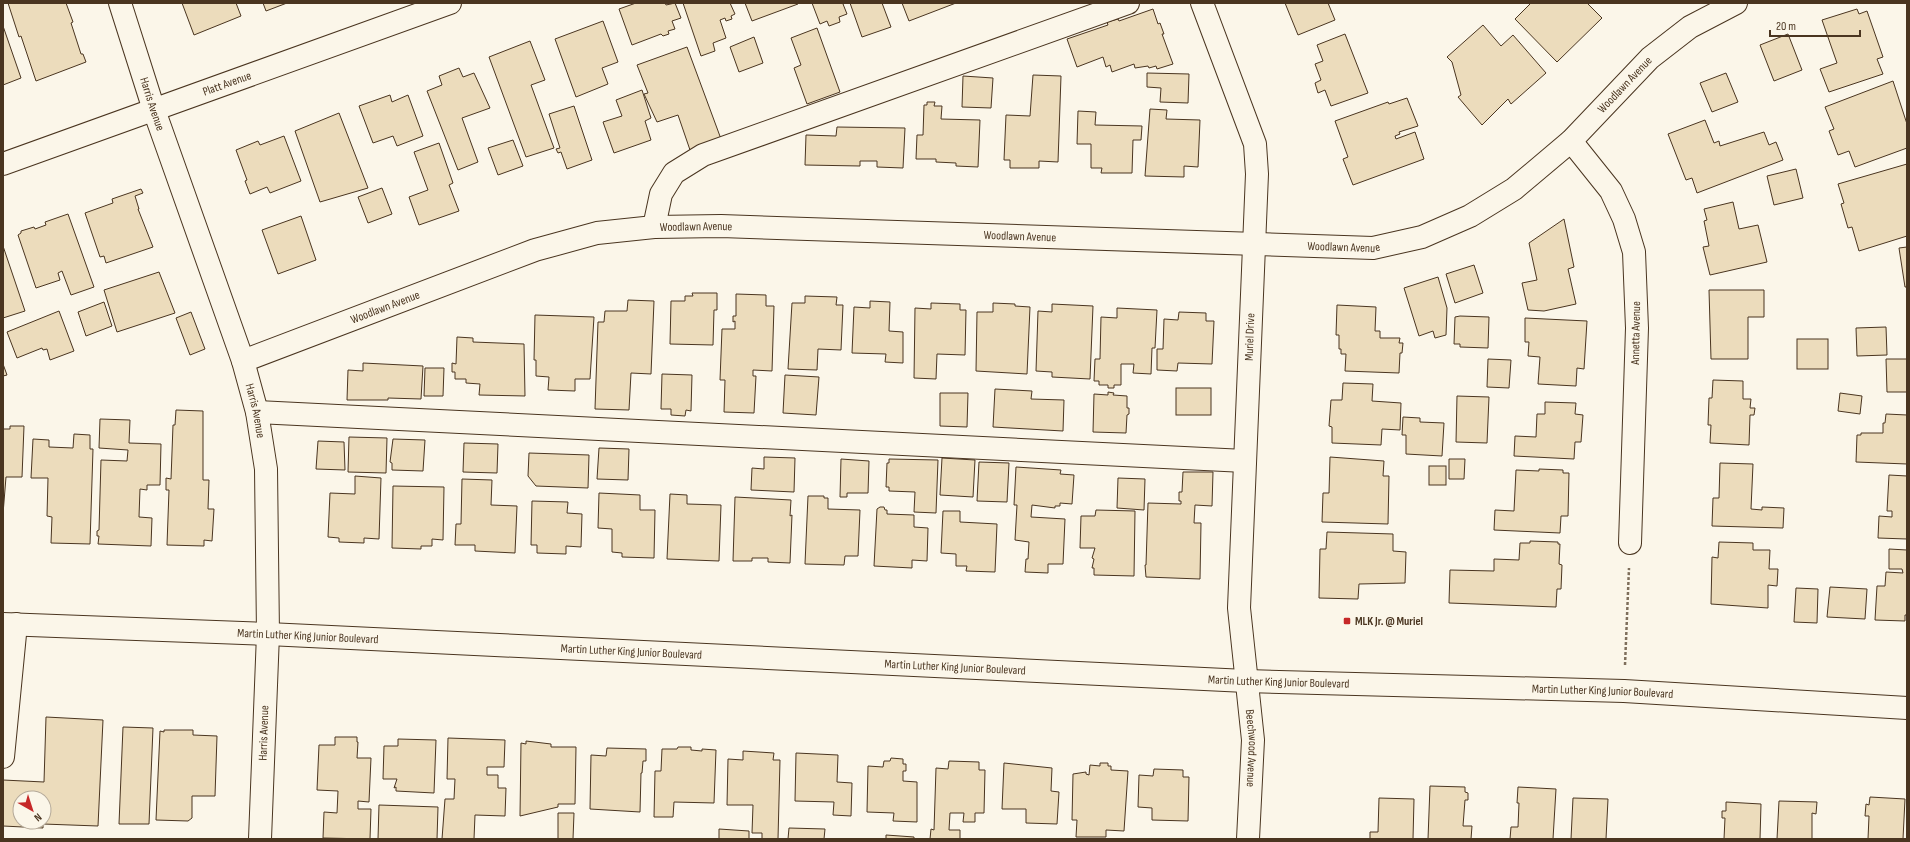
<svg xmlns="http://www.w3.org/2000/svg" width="1910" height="842" font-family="'Sofia Sans Condensed',sans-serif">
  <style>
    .building { fill: #ecdcbc; stroke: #4a3520; fill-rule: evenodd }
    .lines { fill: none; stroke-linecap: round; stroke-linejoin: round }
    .minor-casing { stroke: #4a3520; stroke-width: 24 }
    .major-casing { stroke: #4a3520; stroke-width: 24 }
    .path { stroke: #7f6f5c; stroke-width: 2.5; stroke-dasharray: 3 2; stroke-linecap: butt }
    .minor { stroke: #fbf6e9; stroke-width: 22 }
    .major { stroke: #fbf6e9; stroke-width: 22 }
    .poi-dot { fill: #c62828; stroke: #fbf6e9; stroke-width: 1.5 }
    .labels { text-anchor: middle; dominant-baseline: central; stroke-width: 3; stroke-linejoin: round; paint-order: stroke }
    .street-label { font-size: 12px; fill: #4a3520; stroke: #fbf6e9 }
    .poi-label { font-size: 12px; font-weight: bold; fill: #4a3520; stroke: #fbf6e9; text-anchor: start }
  </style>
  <rect width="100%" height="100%" fill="#fbf6e9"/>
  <g class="building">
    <path d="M8 3H66L73 22 71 23 81 54H83L86 62 36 81 21 36 19 37Z"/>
    <path d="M182 3H236L241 16 194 35Z"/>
    <path d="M263 3H287L266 11Z"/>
    <path d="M636 3H665L666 5 675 3 681 18 672 21 675 29 668 31 669 34 663 36 661 34 632 45 619 9Z"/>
    <path d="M683 3H730L735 14 731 16 732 19 726 21 725 18 720 20 726 38 713 43 715 51 701 56Z"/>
    <path d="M745 3H797L798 4 752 21Z"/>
    <path d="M812 3H845L843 4 847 14 839 17 840 22 829 26 827 21 820 24Z"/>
    <path d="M850 3H882L891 27 862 37Z"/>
    <path d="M902 3H956L909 21Z"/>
    <path d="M1285 3H1328L1335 20 1298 35Z"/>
    <path d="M1531 3H1587L1602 18 1557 62 1515 19Z"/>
    <path d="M1153 9 1158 24 1160 23 1164 34H1162L1173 64 1157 69 1156 66 1149 68 1148 66 1135 68 1134 64 1112 72 1110 65 1106 67 1103 57 1077 67 1067 39 1108 25 1107 22 1118 19 1119 21Z"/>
    <path d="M1857 9 1859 14 1867 11 1883 57 1877 59 1883 74 1829 92 1820 69 1837 63 1822 20Z"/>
    <path d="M603 21 618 62 602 68 608 84 576 97 555 39Z"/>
    <path d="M1483 25 1501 46 1513 35 1546 73 1511 104 1508 99 1482 125 1458 97 1461 95 1452 62 1447 57Z"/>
    <path d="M3 26 21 78 3 85Z"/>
    <path d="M817 28 840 92 807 104 794 68 801 65 791 38Z"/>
    <path d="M1345 34 1368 93 1331 106 1325 90 1318 93 1315 83 1321 80 1315 64 1323 61 1317 45Z"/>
    <path d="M1788 34 1802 70 1774 81 1760 45Z"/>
    <path d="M754 37 763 63 739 72 730 47Z"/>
    <path d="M530 41 545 80 531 85 554 148 526 157 489 57Z"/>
    <path d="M687 47 721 139 690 150 678 115 657 122 644 94 648 93 637 65Z"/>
    <path d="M459 68 463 77 474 73 490 108 462 118 478 162 458 170 427 91 442 85 439 76Z"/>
    <path d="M1147 73 1189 74 1188 103 1160 102 1161 88 1147 87Z"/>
    <path d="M1726 73 1738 102 1712 112 1700 83Z"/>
    <path d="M1033 75 1061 76 1058 162 1039 161V168H1010V160H1004L1006 115 1030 116Z"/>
    <path d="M963 76 993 78 991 108 962 107Z"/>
    <path d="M1893 81 1907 124V148L1855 167 1849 151 1838 155 1829 131 1834 129 1825 107Z"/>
    <path d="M642 90 651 118 645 121 651 140 614 153 603 122 622 116 616 100Z"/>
    <path d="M390 95 392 102 408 95 423 136 397 146 393 136 373 143 359 106Z"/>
    <path d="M1407 98 1418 126 1399 132 1400 134 1395 136 1396 139 1415 132 1424 159 1353 185 1343 159 1348 157 1335 121 1388 102 1389 104Z"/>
    <path d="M927 102H935L934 106H942L941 119 980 120 978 167 956 166V163L936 162V159H916L917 135H923L924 105H927Z"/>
    <path d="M574 106 592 160 567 169 561 152 558 153 556 149 560 148 549 114Z"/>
    <path d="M1150 109 1167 110 1166 119 1200 120 1198 167 1184 166V177L1145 176Z"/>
    <path d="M1078 111 1096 112 1095 125 1142 126 1141 140H1133L1132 173H1101L1102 168H1091V144H1077Z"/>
    <path d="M339 113 368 188 320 202 295 131Z"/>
    <path d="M1705 120 1714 143 1719 141 1720 146 1764 132 1769 145 1776 142 1783 160 1697 193 1692 178 1686 180 1668 134Z"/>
    <path d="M837 127 905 128 903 168 877 167V161H860V166L805 165 806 135 836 136Z"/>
    <path d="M284 136 301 181 270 193 267 187 250 194 245 181 247 180 236 150 258 141 260 145Z"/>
    <path d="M513 140 523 166 498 175 488 148Z"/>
    <path d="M439 143 453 183 449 185 459 211 419 225 409 197 428 190 414 152Z"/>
    <path d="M1907 164V236L1859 251 1852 227 1848 228 1841 204 1844 203 1838 184Z"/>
    <path d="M1796 169 1803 198 1774 205 1767 176Z"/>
    <path d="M382 188 392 214 368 223 358 197Z"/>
    <path d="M141 189 143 193 135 196 139 209H138L153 247 106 263 104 256 100 257 85 213 113 203 112 199Z"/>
    <path d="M1733 202 1739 229 1758 225 1767 262 1710 275 1703 247 1709 246 1704 221 1707 220 1704 209Z"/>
    <path d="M68 214 94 287 71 295 62 271 58 273 60 280 36 288 18 235 21 233V231L34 227 35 229 46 225 45 222Z"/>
    <path d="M301 216 316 260 278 274 262 230Z"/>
    <path d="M1564 219 1574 267 1568 269 1576 304 1544 311 1528 310 1522 283 1537 280 1529 243Z"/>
    <path d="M3 246 25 311 3 318Z"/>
    <path d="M1907 247V287H1905L1899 248Z"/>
    <path d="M1474 265 1483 293 1455 303 1446 274Z"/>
    <path d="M159 272 175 313 117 332 104 290Z"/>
    <path d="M1438 277 1447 308 1446 335 1435 338 1433 331 1419 336 1404 288Z"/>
    <path d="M1709 290H1764V317H1748V359H1711Z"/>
    <path d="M692 293H717V310H714L713 345 670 344 671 301H685V296H693Z"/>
    <path d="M736 294 766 295V306H774L772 371 753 370V376H756L754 413 724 412 725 380H720L722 329H735V321L733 322V316H736Z"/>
    <path d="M805 296 837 297 836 305H843L841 350 818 349 817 370 788 369 792 303H805Z"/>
    <path d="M628 300 654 301 651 374 631 373 629 410 595 409 598 322H604L605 311H627Z"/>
    <path d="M870 301 890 302 889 331 903 332V363L885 362 886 354 852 353 854 307 870 308Z"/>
    <path d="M104 302 112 326 86 336 78 312Z"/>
    <path d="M931 303 960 304V310H966L965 355 937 354 936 379 914 378 915 308 931 309Z"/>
    <path d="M993 303 1015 304V306L1030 307 1027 374 976 371 977 312H993Z"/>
    <path d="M1052 304 1093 306 1090 379 1052 377V372L1036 371 1038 311 1052 312Z"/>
    <path d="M1337 305 1376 307 1375 331H1380V338H1400L1399 343H1403L1402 353H1400L1399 373 1345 371 1346 354H1341V349H1339V335H1336Z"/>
    <path d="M1117 308 1157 310 1155 348H1152L1151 374 1133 373 1134 364H1121V385H1114V388H1108V385H1099V381H1094L1095 359H1100L1101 317 1117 318Z"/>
    <path d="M59 311 74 351 50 360 47 349 43 350 42 348 17 358 7 332Z"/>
    <path d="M191 312 205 349 190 355 176 318Z"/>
    <path d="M1179 312 1206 313V321H1214L1212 364 1178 363 1177 371 1157 370V349H1163L1164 319 1178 320Z"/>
    <path d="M535 315 594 317 590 379H575V391L548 390 549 377 536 376V360H534Z"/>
    <path d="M1460 316 1489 317 1488 348 1460 347V344H1454L1455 317Z"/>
    <path d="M1525 318 1587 321 1584 369 1577 368 1576 386 1538 384 1540 357 1528 356 1529 342H1525Z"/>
    <path d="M1886 327 1887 355 1857 356 1856 328Z"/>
    <path d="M457 337 473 338V342L524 344 525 396 479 395 480 384 466 383V379H455V372H452V363L456 364Z"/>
    <rect x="1797" y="339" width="31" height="30"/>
    <path d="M1488 359 1511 360 1509 388 1487 387Z"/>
    <path d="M1886 359H1907V392H1887Z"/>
    <path d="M363 363 423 366 421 399 388 398V400H347L348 370 363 371Z"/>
    <path d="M3 364 7 375 3 376Z"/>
    <path d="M425 368H444L443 396H424Z"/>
    <path d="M662 374 692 375 691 411 686 410 685 416 671 415V409H661Z"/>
    <path d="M785 375 819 377 816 415 783 413Z"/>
    <path d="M1713 380 1743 381V399H1751L1750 408H1755L1754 415H1750L1749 445 1710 443 1711 425H1708L1709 398H1712Z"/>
    <path d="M1343 383 1373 384 1372 401 1401 403 1400 430 1382 429 1381 445 1332 443V427L1329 426 1331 400H1342Z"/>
    <rect x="1176" y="388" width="35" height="27"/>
    <path d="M995 389 1032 391 1031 399 1064 400 1063 431 993 427Z"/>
    <path d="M1108 392 1114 393 1113 395 1127 396V408H1129V414L1127 415 1126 433 1093 432 1094 394 1108 395Z"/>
    <path d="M940 393H968L967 427 940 426Z"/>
    <path d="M1840 393 1862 396 1860 414 1838 411Z"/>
    <path d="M1457 396 1489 397 1487 443 1456 442Z"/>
    <path d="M1545 402 1576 403 1575 414 1583 415 1581 442H1575L1574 459 1514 456 1515 436 1536 437 1537 414H1545Z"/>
    <path d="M176 410 203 411V480H209L208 509H214L212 541 204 540V546L167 545 169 490H166V478L171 479 173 425H175Z"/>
    <path d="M1886 414 1907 415V464L1856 462 1857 435H1861V433H1883V423H1885Z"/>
    <path d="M1403 417 1420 418V422L1444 423 1442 456 1406 454V435H1402Z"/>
    <path d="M100 419 130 420 129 443 161 444 160 485H147V490L140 489 139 517 152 518 151 546 98 544 99 536H97V531L99 530 101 460 127 461 128 450 99 448Z"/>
    <path d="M10 426H24L22 477H6L3 514V429H10Z"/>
    <path d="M74 434 90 435V449H93L90 544 51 543 52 517 47 516 48 478H31L33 439 49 440V447L73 448Z"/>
    <path d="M349 437 387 438 386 473 348 472Z"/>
    <path d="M393 439 425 440 423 471 392 470V463L390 462Z"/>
    <path d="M318 441 344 442 345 470 316 469Z"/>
    <path d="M464 443 498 444 497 473 463 472Z"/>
    <path d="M599 448 629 449 628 480 597 479Z"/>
    <path d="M529 453 589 455 588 488 536 486 528 476Z"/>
    <path d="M764 457 795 458 794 492 751 490 752 468 764 469Z"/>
    <path d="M1330 457 1384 461 1383 476H1389L1388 524 1322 522 1323 493H1329Z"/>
    <path d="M942 458 975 460 973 497 940 495Z"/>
    <path d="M841 459 869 461 868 493H847V497H840Z"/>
    <path d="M889 459 938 460 936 513 914 512 915 492 889 491V487H886L887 463H889Z"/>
    <path d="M1449 459H1465L1464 479H1449Z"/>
    <path d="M979 462 1009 463 1007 502 977 501Z"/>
    <path d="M1720 463 1753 464 1751 509 1762 510V507L1784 508 1783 528 1712 526 1713 498H1719Z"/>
    <rect x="1429" y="466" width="17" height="19"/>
    <path d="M1016 467 1061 470 1060 474 1074 475 1072 504 1060 503V506H1055V508L1032 505 1031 517 1065 519 1063 564H1048V573L1025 572 1026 559H1028L1029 542 1015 540 1017 505H1014Z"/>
    <path d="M1539 469 1563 470V473H1569L1568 516H1561L1560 533 1494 530 1495 510 1514 511 1516 470 1539 471Z"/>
    <path d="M1183 472H1213L1212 506 1195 505 1194 523H1201L1200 579 1146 577 1145 565H1146L1148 503 1181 504V501H1179V492H1182Z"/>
    <path d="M1889 475 1907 476V539L1878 538 1879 516 1892 517V511H1887Z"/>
    <path d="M355 476 381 478 379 539 364 538V543L339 542V538L328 537 330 493 355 494Z"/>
    <path d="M1118 478 1145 479 1144 510 1117 508Z"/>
    <path d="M462 479 492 480 491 505 517 506 515 553 475 551V545H455L456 524H461Z"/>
    <path d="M393 486 444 487 443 540 432 539V546H421V549L392 548Z"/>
    <path d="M599 493 640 495V510H655L654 558 622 557V553L612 552V529L598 528Z"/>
    <path d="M670 494 687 495V504L721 505 719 561 667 559Z"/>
    <path d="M808 496H824V498H828V509L860 510 858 556H845L844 565 805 564Z"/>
    <path d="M735 497 791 500 790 516 792 515 790 563 768 562V558H752V561H733Z"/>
    <path d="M532 501 568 502 567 513 582 514 581 547 566 546V554L537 553V545H531Z"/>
    <path d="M880 507H884L885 510H887V514L914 515V527L928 528 927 561 912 560V568L874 566 877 509Z"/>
    <path d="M1096 510 1135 511 1134 576 1094 575V568H1092L1094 559 1092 558 1095 548H1080L1081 516H1095Z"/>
    <path d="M943 511H960V522L997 524 995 572 966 571 967 566H956V554L941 553Z"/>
    <path d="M1327 532 1393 534V551L1406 552 1405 583 1359 584 1358 599 1319 598 1320 549H1326Z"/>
    <path d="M1530 541 1558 542V544H1560L1559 564 1562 565 1561 589H1557L1556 607 1449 603 1450 570 1494 571V559L1519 560 1520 543H1530Z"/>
    <path d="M1719 542 1753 543V550H1770L1769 569H1778L1777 586 1768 585V608L1711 604 1712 557 1718 558Z"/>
    <path d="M1889 549 1907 550V615H1905V621L1875 620 1877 586H1885L1886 572 1903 573 1902 569H1889Z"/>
    <path d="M1830 587 1867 589 1865 619 1827 617Z"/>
    <path d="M1796 588 1818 589 1817 623 1794 622Z"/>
    <path d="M46 717 103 720 98 826 43 824V828L3 826V780L44 782ZM20 798H44V822H20Z"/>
    <path d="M123 727 153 728 149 824H119Z"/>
    <path d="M164 730H193V735L217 736 215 796H192V818L188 821 156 820 160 731 164 732Z"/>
    <path d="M335 737H357V742H358L357 758H371L369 802 358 801V809H371L370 839 323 838 324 812 337 813 338 791 317 790 319 745H335Z"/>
    <path d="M448 738 505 740 504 767H487V775H498V788H506L505 816 475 815 474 839H442L445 799H454L455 779H447Z"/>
    <path d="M398 739 436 740 434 793 396 791V787L394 788 397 779H383L384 746H398Z"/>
    <path d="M526 741 551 744V747H576L575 804H558V807L520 816 521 743 526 744Z"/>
    <path d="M678 747H691V750L702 751V749L716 750 714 803 674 802 673 817H654L655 771H661L662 749H677Z"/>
    <path d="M607 748 646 749V761H643L642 773H641L640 812 590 809 591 755 606 756Z"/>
    <path d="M743 751 774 753 773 760H780L778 839H762V833H752L753 805H727L728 759 743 760Z"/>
    <path d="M796 753 838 755 837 782 852 783 851 816 833 815 834 802 795 801Z"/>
    <path d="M891 758 903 759V764H906V771H903V781L917 782V822L893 821 894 813 867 812 868 766 883 767 884 761H890Z"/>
    <path d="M949 761 979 762V770H985L984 813H975V822H963L964 813H950L949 830H960V839H930L931 829 934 830 936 768 948 769Z"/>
    <path d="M1004 763 1052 768 1051 791 1059 792 1057 824 1026 823V809H1002Z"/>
    <path d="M1100 763H1108V766H1111V770L1128 771 1124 831 1106 830V837H1076L1077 820H1072L1073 774 1086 772V774L1089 775 1090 765 1100 766Z"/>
    <path d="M1154 769 1183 770V777H1189L1188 821 1152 820V808L1138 807 1139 775 1153 776Z"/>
    <path d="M1430 786 1465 787V792L1468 793V800H1465L1463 826H1472L1471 839H1428Z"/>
    <path d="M1518 787 1556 789 1553 839H1556H1510L1511 827H1518L1519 803H1517Z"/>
    <path d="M1870 797 1905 799 1903 839H1868L1869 816H1865L1866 804 1869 805Z"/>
    <path d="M1379 798 1414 799 1413 839H1370V832H1378Z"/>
    <path d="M1573 798 1608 799 1606 839H1571Z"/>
    <path d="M1779 801 1817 802 1816 814 1812 813V839H1777Z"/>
    <path d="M1726 802 1761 804 1760 839H1724L1725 818H1722V811H1726Z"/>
    <path d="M379 805 438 807 437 839H378Z"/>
    <path d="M558 813H574L573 839H558Z"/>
    <path d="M789 828 825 829 824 839H788Z"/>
    <path d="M719 829 749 831V839H719Z"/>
    <path d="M886 835 914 837V839H886Z"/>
  </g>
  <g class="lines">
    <defs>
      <g id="minor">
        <path id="s1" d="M120 3 154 110 243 361 257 412 266 469 268 634 260 839"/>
        <path id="s2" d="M1202 3 1255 144 1257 174 1239 608 1253 740 1248 839"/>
        <path d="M1571 141 1611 191 1624 219 1634 252 1637 328 1630 543"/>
        <path id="s3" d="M3 164 450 3"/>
        <path d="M654 227 661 194 674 173 703 155 1128 3"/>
        <path id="s4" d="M243 361 535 250 597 233 654 227 721 226 1373 248 1422 237 1470 216 1514 189 1571 141 1650 58 1690 27 1736 3"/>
        <path d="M257 412 1245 461"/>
        <path d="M3 757 16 624"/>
      </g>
      <g id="major">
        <path id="s5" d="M3 624 268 634 1246 681 1624 691 1907 708"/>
      </g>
    </defs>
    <use href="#minor" class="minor-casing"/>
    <use href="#major" class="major-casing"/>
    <path class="path" d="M1625 665 1629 568"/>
    <use href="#minor" class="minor"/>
    <use href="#major" class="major"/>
  </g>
  <rect class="poi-dot" x="1343" y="617" width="8" height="8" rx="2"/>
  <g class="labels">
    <g class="street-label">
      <text stroke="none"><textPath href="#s3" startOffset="238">Platt Avenue</textPath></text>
      <text stroke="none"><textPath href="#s4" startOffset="1460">Woodlawn Avenue</textPath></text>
      <text stroke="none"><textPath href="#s1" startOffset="106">Harris Avenue</textPath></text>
      <text stroke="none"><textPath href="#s4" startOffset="476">Woodlawn Avenue</textPath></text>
      <text stroke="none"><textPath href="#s4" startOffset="800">Woodlawn Avenue</textPath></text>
      <text stroke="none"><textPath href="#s4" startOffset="1124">Woodlawn Avenue</textPath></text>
      <text stroke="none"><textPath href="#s4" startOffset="152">Woodlawn Avenue</textPath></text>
      <text transform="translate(1636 333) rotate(-89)">Annetta Avenue</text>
      <text transform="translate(1250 337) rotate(-88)">Muriel Drive</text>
      <text stroke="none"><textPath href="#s1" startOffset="430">Harris Avenue</textPath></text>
      <text stroke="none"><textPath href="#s5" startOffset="305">Martin Luther King Junior Boulevard</textPath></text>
      <text stroke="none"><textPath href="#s5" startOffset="629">Martin Luther King Junior Boulevard</textPath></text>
      <text stroke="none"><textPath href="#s5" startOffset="953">Martin Luther King Junior Boulevard</textPath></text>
      <text stroke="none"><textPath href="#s5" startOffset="1277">Martin Luther King Junior Boulevard</textPath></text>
      <text stroke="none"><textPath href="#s5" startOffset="1601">Martin Luther King Junior Boulevard</textPath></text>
      <text transform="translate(264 733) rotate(-88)">Harris Avenue</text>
      <text stroke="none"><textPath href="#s2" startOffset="756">Beechwood Avenue</textPath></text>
    </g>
    <g class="poi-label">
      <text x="1355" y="621">MLK Jr. @ Muriel</text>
    </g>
  </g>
  <rect width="1910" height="842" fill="none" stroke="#4a3520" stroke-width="8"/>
  <g transform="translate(32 810) rotate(141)"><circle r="19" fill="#fbf6e9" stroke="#b4a999"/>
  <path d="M0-3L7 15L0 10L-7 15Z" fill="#c62828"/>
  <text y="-6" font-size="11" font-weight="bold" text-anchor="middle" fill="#4a3520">N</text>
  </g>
  <path d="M1770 30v6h90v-6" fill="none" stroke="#4a3520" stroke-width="2"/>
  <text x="1776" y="30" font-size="12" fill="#4a3520" stroke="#fbf6e9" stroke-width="3" paint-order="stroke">20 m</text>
</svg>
